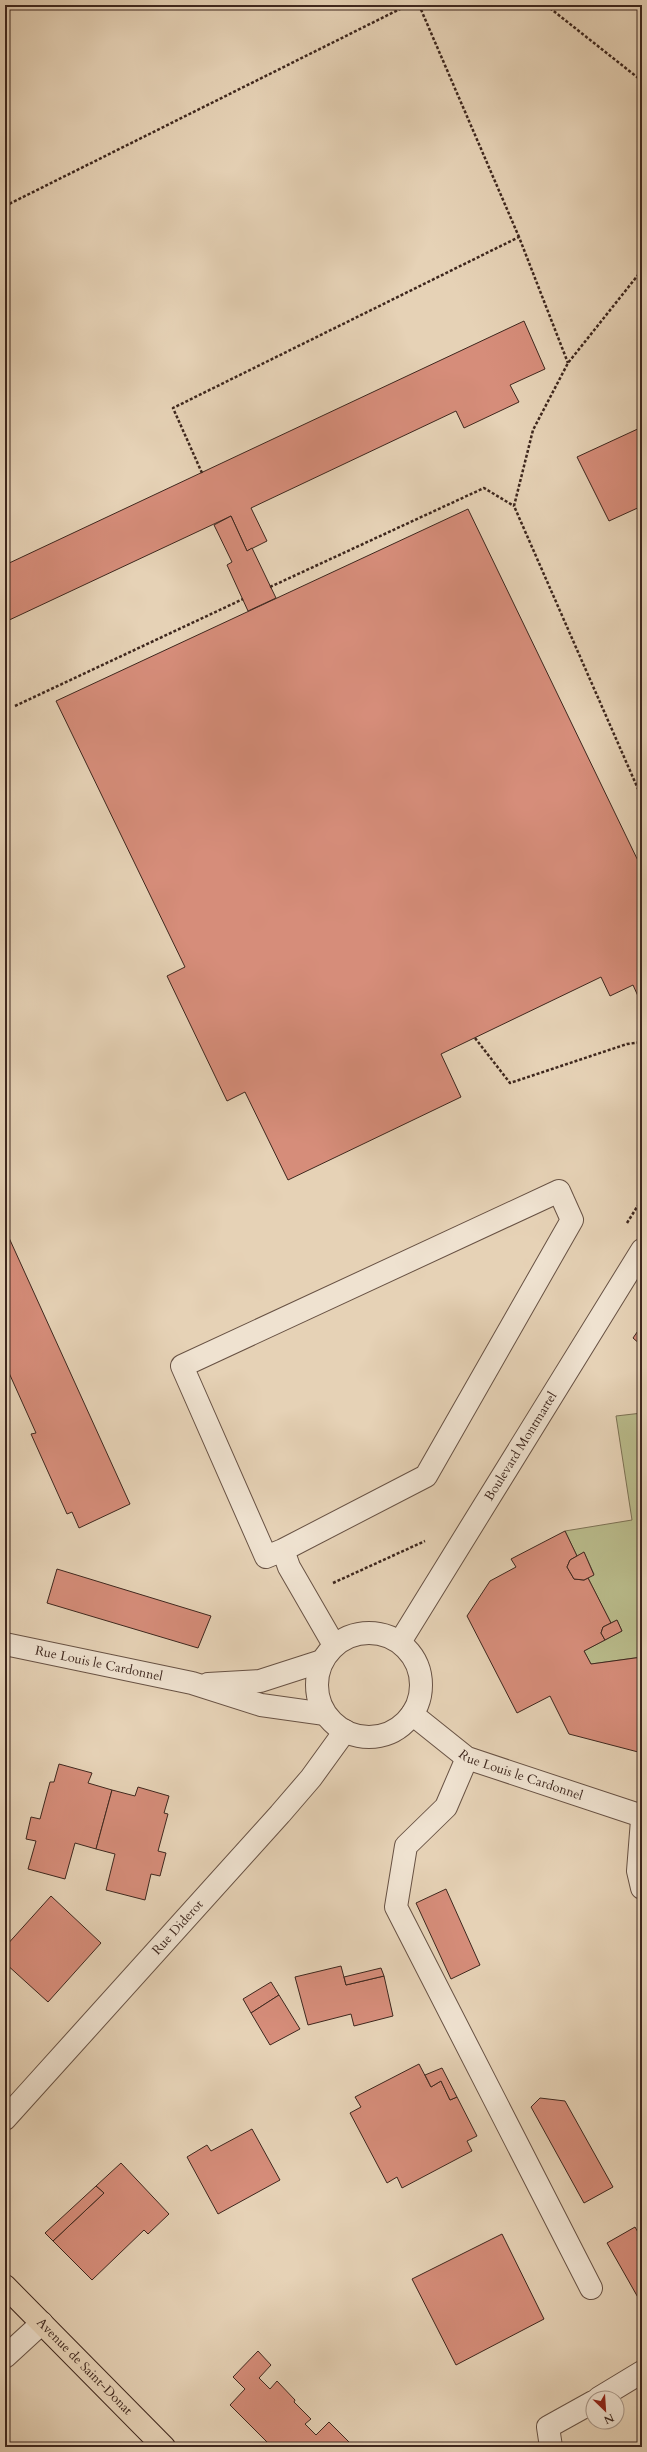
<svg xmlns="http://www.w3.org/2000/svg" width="647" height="2452" font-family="Cardo,serif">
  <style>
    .green { fill: #b9bb8b; stroke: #7c7154 }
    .building { fill: #d68d7a; stroke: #3e271e }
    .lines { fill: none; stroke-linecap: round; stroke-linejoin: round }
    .minor-casing { stroke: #685244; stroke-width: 24 }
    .major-casing { stroke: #3e271e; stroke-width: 24 }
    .path { stroke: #3e271e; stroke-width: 2.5; stroke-dasharray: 3 2; stroke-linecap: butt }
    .minor { stroke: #efe2d0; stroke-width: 22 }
    .major { stroke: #e6d2b6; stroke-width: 22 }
    .labels { text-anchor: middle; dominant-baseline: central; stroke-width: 4; stroke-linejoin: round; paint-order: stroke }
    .street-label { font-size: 13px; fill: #3e271e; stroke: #efe2d0 }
  </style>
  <rect width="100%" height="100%" fill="#e6d2b6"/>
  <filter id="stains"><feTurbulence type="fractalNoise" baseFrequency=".005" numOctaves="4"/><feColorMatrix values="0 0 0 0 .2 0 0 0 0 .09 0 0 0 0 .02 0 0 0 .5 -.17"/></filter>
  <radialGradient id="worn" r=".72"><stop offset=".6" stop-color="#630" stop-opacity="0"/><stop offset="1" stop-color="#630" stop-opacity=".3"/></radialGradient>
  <path class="green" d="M642 1413V1657L591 1664 584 1651 622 1631 617 1620 611 1623 588 1578 594 1574 584 1552 577 1556 565 1531 632 1520 616 1416Z"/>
  <g class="building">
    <path d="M524 321 545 369 510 385 519 402 464 428 456 411 251 508 267 541 247 551 231 516 5 622V565Z"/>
    <path d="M642 427V506L609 521 577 457Z"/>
    <path d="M468 509 642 869V1005L633 985 610 996 601 977 441 1054 461 1097 288 1180 245 1092 227 1101 167 976 185 967 56 701Z"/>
    <path d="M231 516 247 551 252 548 276 598 248 611 227 565 232 562 214 525Z"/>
    <path d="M5 1229 130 1504 79 1528 72 1512 67 1514 31 1434 36 1433 5 1364Z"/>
    <path d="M642 1325V1343L641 1345 633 1338Z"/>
    <path d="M565 1531 577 1556 570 1560 567 1567 574 1579 584 1580 588 1578 611 1623 603 1627 601 1633 605 1640 584 1651 591 1664 642 1657V1753L569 1734 550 1696 517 1713 467 1616 490 1581 516 1567 511 1559Z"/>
    <path d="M584 1552 594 1575 584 1580 574 1579 567 1567 570 1560Z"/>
    <path d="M57 1569 211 1616 198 1648 47 1603Z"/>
    <path d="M617 1620 622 1631 605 1640 601 1633 603 1627Z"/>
    <path d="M59 1764 92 1773 88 1783 112 1790 96 1849 75 1843 65 1879 28 1869 36 1841 26 1839 31 1817 40 1819 50 1782H54Z"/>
    <path d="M138 1787 169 1796 164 1813 168 1814 158 1851 166 1853 160 1876 151 1874 145 1900 106 1890 115 1854 96 1849 112 1790 135 1796Z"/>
    <path d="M446 1889 480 1965 451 1979 416 1903Z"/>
    <path d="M51 1896 101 1943 48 2002 5 1963V1947Z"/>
    <path d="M341 1966 346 1985 384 1976 393 2016 354 2026 351 2014 308 2025 295 1977Z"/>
    <path d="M381 1968 384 1976 346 1985 344 1977Z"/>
    <path d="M271 1982 279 1995 251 2013 243 1999Z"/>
    <path d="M279 1995 300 2029 270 2045 251 2013Z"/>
    <path d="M419 2064 431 2087 441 2081 450 2100 457 2097 477 2136 467 2141 472 2151 402 2188 397 2177 387 2183 350 2113 361 2107 355 2097Z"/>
    <path d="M442 2068 457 2097 450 2100 441 2081 431 2087 425 2075Z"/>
    <path d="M540 2098 565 2101 613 2187 584 2203 531 2107Z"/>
    <path d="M252 2129 280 2180 218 2214 187 2157 207 2145 211 2151Z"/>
    <path d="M121 2163 169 2214 148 2234 144 2230 92 2280 53 2241 104 2193 96 2186Z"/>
    <path d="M96 2186 104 2193 53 2241 45 2233Z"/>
    <path d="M635 2227 642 2239V2337L640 2301 607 2243Z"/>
    <path d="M502 2234 544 2319 456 2365 412 2279Z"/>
    <path d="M258 2351 271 2365 259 2378 270 2389 277 2381 295 2400 294 2402 311 2419 305 2424 316 2435 329 2422 354 2447H272L230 2405 245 2389 233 2377Z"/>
  </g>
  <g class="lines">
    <defs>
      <g id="minor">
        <path d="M283 1550 266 1557 182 1366 559 1191 572 1220 426 1476 283 1550 289 1567 334 1645"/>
        <circle cx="369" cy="1685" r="52"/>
        <path id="s1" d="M400 1642 642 1250"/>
        <path id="s2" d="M5 1644 192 1683 261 1705 325 1714"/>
        <path d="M208 1684 260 1681 322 1661"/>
        <path id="s3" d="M412 1714 467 1758 642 1816"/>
        <path d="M467 1758 446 1807 406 1846 396 1907 591 2288"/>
        <path d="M642 1820 638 1871 642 1888"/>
        <path id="s4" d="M5 2119 280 1814 311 1778 345 1731"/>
        <path d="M5 2357 42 2323"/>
        <path d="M599 2398 642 2372"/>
        <path d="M551 2447 548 2427 593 2402"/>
      </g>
      <g id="major">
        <path id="s5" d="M5 2286 164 2447"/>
      </g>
    </defs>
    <use href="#minor" class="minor-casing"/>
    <use href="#major" class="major-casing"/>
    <g class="path">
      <path d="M419 5 519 237"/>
      <path d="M546 5 642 81"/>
      <path d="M5 206 408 5"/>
      <path d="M642 270 568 363 533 430 514 506 642 798"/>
      <path d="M202 473 173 408 519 237 568 363"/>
      <path d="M270 587 484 488 514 506"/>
      <path d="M15 706 243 599"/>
      <path d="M475 1038 510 1083 627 1044 642 1042"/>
      <path d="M627 1223 642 1199"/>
      <path d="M333 1583 425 1541"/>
    </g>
    <use href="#minor" class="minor"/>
    <use href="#major" class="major"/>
  </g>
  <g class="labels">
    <g class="street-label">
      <text stroke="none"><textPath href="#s1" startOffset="230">Boulevard Montmartel</textPath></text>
      <text stroke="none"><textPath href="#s2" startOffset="96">Rue Louis le Cardonnel</textPath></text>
      <text stroke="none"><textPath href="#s3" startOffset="127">Rue Louis le Cardonnel</textPath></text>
      <text stroke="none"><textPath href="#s4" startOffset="258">Rue Diderot</textPath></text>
      <text stroke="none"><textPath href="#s5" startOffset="113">Avenue de Saint-Donat</textPath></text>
    </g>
  </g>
  <rect width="647" height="2452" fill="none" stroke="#e6d2b6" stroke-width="20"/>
  <rect x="6" y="6" width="635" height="2440" fill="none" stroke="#3e271e" stroke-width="2"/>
  <rect x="10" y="10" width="627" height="2432" fill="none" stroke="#3e271e"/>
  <g transform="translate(605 2410) rotate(155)"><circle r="19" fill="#efe2d0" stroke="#a89789"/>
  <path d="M0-3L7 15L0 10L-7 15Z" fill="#8f2418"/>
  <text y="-6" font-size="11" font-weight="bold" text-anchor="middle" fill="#3e271e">N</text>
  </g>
  <rect width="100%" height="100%" filter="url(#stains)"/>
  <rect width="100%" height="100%" fill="url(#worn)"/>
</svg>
